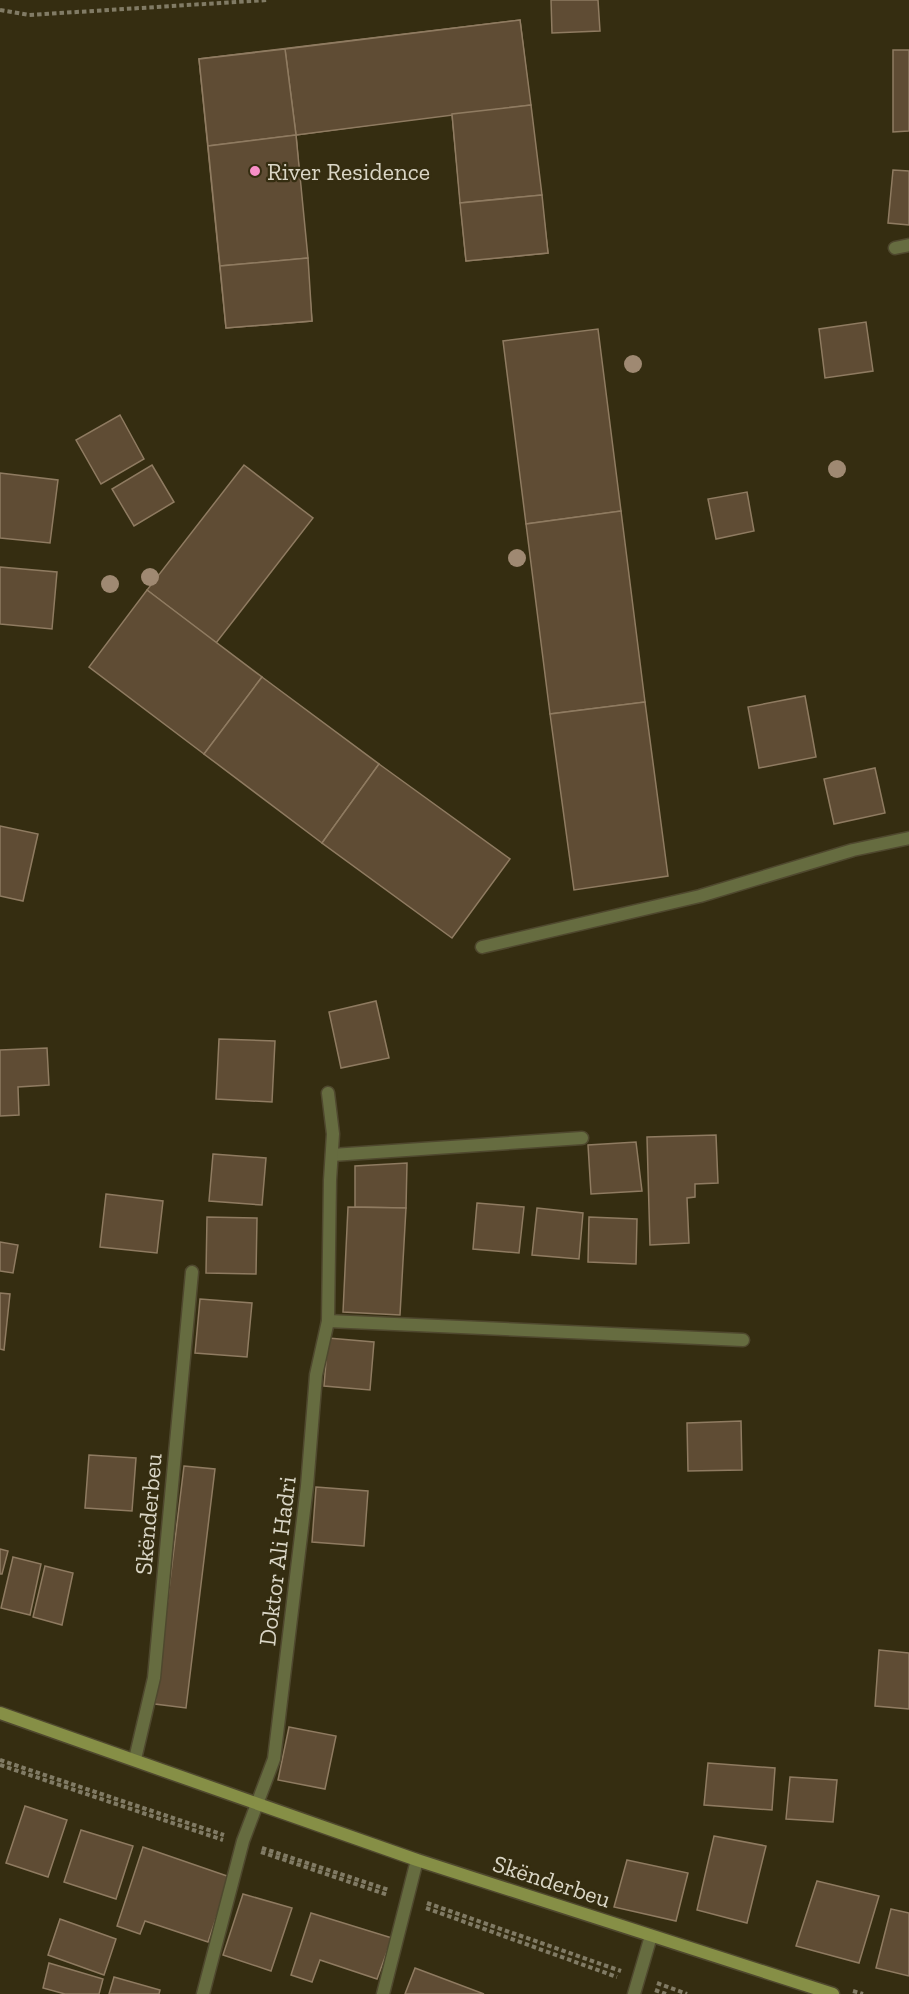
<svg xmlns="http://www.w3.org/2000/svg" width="909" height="1994" font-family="'Zilla Slab',serif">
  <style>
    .building { fill: #5f4c34; stroke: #8f7b61; stroke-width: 1.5 }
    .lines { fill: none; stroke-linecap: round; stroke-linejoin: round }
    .street-casing { stroke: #4f482e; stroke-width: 15 }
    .secondary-casing { stroke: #4f482e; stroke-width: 15 }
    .path { stroke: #817b65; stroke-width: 4; stroke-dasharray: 4.5 3; stroke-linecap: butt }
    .street { stroke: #666c40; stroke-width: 12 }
    .secondary { stroke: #868f46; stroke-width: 12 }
    .tree { fill: #9f8972 }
    .poi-dot { fill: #f98fc8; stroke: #352d11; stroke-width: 2 }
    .labels { text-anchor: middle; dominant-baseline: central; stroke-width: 4.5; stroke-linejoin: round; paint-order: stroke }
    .poi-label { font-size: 24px; fill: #dad6c6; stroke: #352d11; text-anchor: start }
    .street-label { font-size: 24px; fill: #dad6c6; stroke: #352d11 }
  </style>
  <rect width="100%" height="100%" fill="#352d11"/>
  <g class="building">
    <path d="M551 0H598L600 31 552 33Z"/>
    <path d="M520 20 548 253 466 261 452 114 296 135 312 321 226 328 199 59Z"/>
    <path d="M520 20 531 105 296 135 285 49Z"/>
    <path d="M285 49 296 135 208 146 199 59Z"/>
    <path d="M893 50H909V131L893 132Z"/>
    <path d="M531 105 542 195 460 203 452 114Z"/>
    <path d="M296 135 308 258 220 266 208 146Z"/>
    <path d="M893 170 909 171V225L888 223Z"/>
    <path d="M542 195 548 253 466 261 460 203Z"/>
    <path d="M308 258 312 321 226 328 220 266Z"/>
    <path d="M866 322 873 371 825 378 819 329Z"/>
    <path d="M598 329 621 511 526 524 503 341Z"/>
    <path d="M120 415 144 459 101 484 76 440Z"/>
    <path d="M152 465 174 502 134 526 112 489Z"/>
    <path d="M244 465 313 518 216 643 147 590Z"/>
    <path d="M0 473 58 480 50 543 0 538Z"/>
    <path d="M747 492 754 531 716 539 708 499Z"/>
    <path d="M621 511 645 702 550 714 526 524Z"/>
    <path d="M0 567 57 572 52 629 0 624Z"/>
    <path d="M147 590 262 677 204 754 89 667Z"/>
    <path d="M262 677 379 764 322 843 204 754Z"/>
    <path d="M805 696 816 757 759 768 748 707Z"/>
    <path d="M645 702 668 876 574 890 550 714Z"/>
    <path d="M379 764 510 859 452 938 322 843Z"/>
    <path d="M875 768 885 813 834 824 824 779Z"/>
    <path d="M0 826 38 834 23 901 0 896Z"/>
    <path d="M376 1001 389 1058 341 1068 329 1012Z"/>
    <path d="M219 1039 275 1041 272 1102 216 1099Z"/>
    <path d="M47 1048 49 1085 18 1087 19 1115 0 1116V1050Z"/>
    <path d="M716 1135 718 1183 695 1184V1197L687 1198 689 1243 650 1245 647 1137Z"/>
    <path d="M636 1142 642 1191 591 1194 588 1145Z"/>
    <path d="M213 1154 266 1158 262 1205 209 1201Z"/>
    <path d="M407 1163 406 1208 355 1207V1166Z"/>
    <path d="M106 1194 163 1201 157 1253 100 1247Z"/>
    <path d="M477 1203 524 1207 519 1253 473 1249Z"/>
    <path d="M348 1207 406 1208 400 1315 343 1312Z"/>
    <path d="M537 1208 583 1213 579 1259 532 1255Z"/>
    <path d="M207 1217 257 1218 256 1274 206 1273Z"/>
    <path d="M589 1217 637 1219 636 1264 588 1262Z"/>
    <path d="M0 1242 18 1245 13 1273 0 1271Z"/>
    <path d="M0 1293 10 1294 4 1350 0 1349Z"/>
    <path d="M200 1299 252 1303 247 1357 195 1353Z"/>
    <path d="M328 1338 374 1342 370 1390 324 1386Z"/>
    <path d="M741 1421 742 1470 688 1471 687 1423Z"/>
    <path d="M89 1455 136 1458 132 1511 85 1508Z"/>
    <path d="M184 1466 215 1469 186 1708 155 1704Z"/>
    <path d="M316 1487 368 1491 364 1546 312 1542Z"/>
    <path d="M0 1549 8 1551 2 1574H0Z"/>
    <path d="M13 1557 41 1564 30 1615 1 1608Z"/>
    <path d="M45 1566 73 1573 62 1625 33 1617Z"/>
    <path d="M879 1650 909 1653V1709L875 1706Z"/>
    <path d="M289 1727 336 1736 325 1789 278 1780Z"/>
    <path d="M708 1763 775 1768 772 1810 704 1805Z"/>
    <path d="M790 1777 837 1780 833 1822 786 1819Z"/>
    <path d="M25 1806 67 1820 48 1877 6 1863Z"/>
    <path d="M81 1830 133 1846 116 1899 64 1882Z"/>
    <path d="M714 1836 766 1846 747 1923 697 1910Z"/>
    <path d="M143 1847 230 1877 208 1942 145 1921 140 1934 117 1926Z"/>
    <path d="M627 1860 688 1873 676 1921 614 1907Z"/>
    <path d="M817 1881 879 1896 859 1963 796 1946Z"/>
    <path d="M243 1894 292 1908 271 1971 223 1955Z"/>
    <path d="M891 1909 909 1913V1976L876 1968Z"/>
    <path d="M311 1913 392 1938 377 1979 320 1960 312 1982 291 1975Z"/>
    <path d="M60 1919 116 1939 104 1975 48 1955Z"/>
    <path d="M49 1963 103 1979 99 1994H65L43 1988Z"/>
    <path d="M415 1968 484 1994H405Z"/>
    <path d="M114 1977 160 1990 159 1994H109Z"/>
  </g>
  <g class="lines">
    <defs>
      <g id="street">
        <path d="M895 248 909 245"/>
        <path d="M482 947 700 896 853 850 909 838"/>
        <path d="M332 1155 582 1138"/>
        <path d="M328 1321 743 1340"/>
        <path d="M135 1759 154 1678 192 1272"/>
        <path d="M203 1994 243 1841 274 1759 307 1486 316 1375 328 1321 330 1180 333 1134 328 1093"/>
        <path d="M383 1994 417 1860"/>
        <path d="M634 1994 651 1936"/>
      </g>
      <path id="secondary" d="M0 1713 417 1860 833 1994"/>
    </defs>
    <use href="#street" class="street-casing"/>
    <use href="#secondary" class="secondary-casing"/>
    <g class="path">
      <path d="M0 10 29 15 268 0"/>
      <path d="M0 1760 224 1835"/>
      <path d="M0 1765 223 1840"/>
      <path d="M262 1848 389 1890"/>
      <path d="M261 1852 388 1895"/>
      <path d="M427 1903 621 1971"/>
      <path d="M426 1908 617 1977"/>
      <path d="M657 1983 687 1994"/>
      <path d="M655 1990 666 1994"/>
      <path d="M853 1991 863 1994"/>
    </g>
    <use href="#street" class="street"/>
    <use href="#secondary" class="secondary"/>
  </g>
  <g class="tree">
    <circle cx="633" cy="364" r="9"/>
    <circle cx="837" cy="469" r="9"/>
    <circle cx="517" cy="558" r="9"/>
    <circle cx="150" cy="577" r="9"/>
    <circle cx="110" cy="584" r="9"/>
  </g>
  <circle class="poi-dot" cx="255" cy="171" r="6"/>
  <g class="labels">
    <g class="poi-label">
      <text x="267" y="171">River Residence</text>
    </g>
    <g class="street-label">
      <text transform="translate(148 1514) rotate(-85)">Skënderbeu</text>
      <text transform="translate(277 1561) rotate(-83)">Doktor Ali Hadri</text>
      <text transform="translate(552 1881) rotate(18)">Skënderbeu</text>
    </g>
  </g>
</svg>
